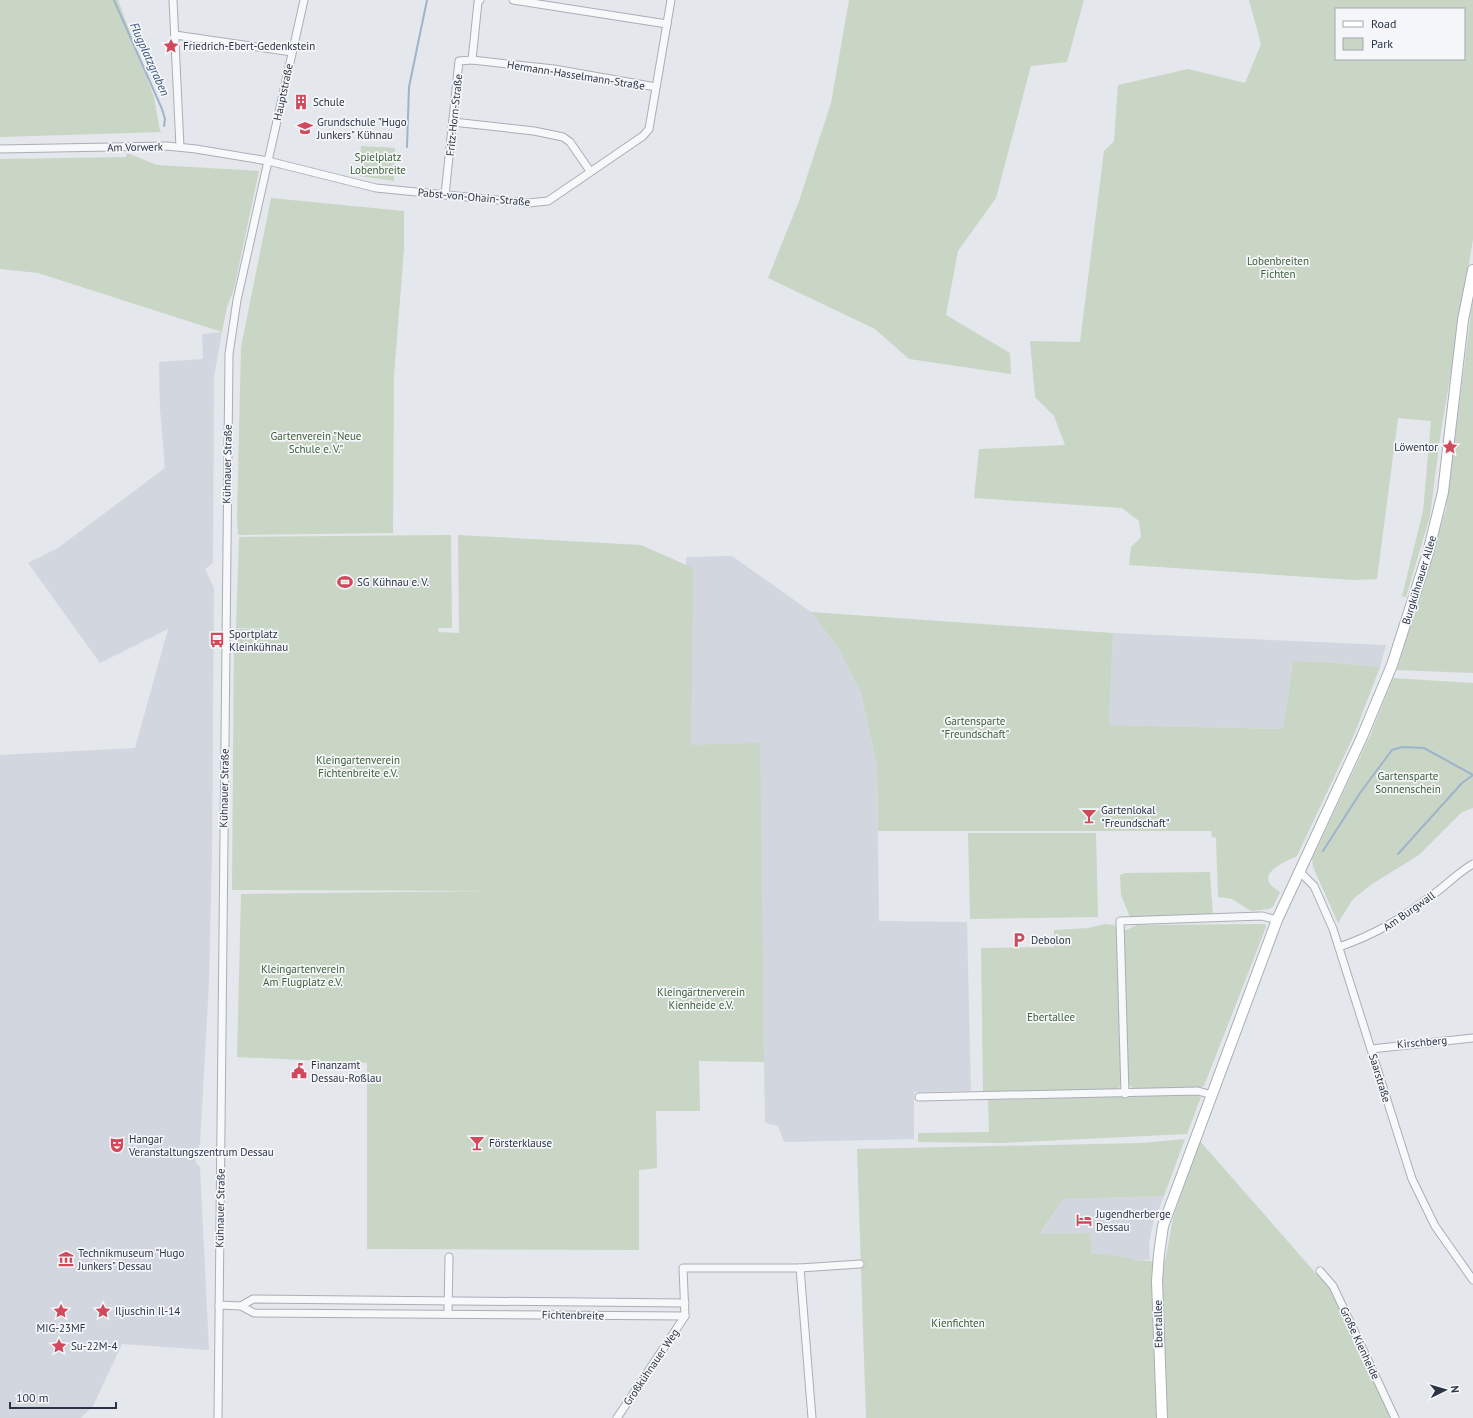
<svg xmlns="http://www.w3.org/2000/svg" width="1473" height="1418" font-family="'PT Sans',sans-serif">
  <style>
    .built { fill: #d2d6de }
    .green { fill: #c9d6c5; fill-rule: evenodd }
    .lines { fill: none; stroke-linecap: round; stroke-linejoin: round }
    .stream { stroke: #9fb4cc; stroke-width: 2 }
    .street-casing { stroke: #a9aeb7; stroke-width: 9 }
    .secondary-casing { stroke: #a9aeb7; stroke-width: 12 }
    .street { stroke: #f7f8fa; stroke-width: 7 }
    .secondary { stroke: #fff; stroke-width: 10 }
    .labels { text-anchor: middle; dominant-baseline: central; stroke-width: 3.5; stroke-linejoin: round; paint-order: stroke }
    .poi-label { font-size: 11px; fill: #2b3445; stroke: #f4f6f9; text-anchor: start }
    .street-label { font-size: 11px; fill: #2b3445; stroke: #f4f6f9 }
    .park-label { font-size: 11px; fill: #3f6138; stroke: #f4f6f9 }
    .water-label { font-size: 12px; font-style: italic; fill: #34527a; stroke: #f4f6f9 }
  </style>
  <rect width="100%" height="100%" fill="#e4e7ec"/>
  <g class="built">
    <path d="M222 332 214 377 213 563 205 569 214 588 212 853 209 982 200 1144 195 1154 196 1163 200 1167 209 1350 122 1344 93 1406 81 1418H0V755L135 748 168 629 100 663 28 563 58 548 165 468 160 410 159 362 203 359 202 334Z"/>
    <path d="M732 556 811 612 838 648 861 693 877 767 879 921 967 922 971 1091 914 1092V1139L784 1142 778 1126 765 1123 759 754 688 756 686 557Z"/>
    <path d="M1113 633 1386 645 1380 667 1324 662 1293 661 1283 729 1109 725Z"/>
    <path d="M1164 1196 1153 1223 1149 1244 1150 1260H1134L1132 1258 1090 1253V1233L1040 1235 1063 1199Z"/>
  </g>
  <g class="green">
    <path d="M0 0H118L154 97 160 131 163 132 0 137Z"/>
    <path d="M849 0H1084L1067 62 1031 66 996 198 958 251 946 315 1010 353 1011 374 909 359 875 329 768 278 799 201 831 103Z"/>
    <path d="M1249 0H1473V239L1440 438 1430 516 1406 597 1402 596 1423 511 1431 421 1398 418 1377 579 1353 580 1129 565 1131 547 1141 537 1139 521 1122 508 974 498 979 449 1065 445 1054 416 1035 397 1030 341 1080 342 1104 151 1114 141 1118 85 1188 69 1245 83 1261 44ZM1336 9H1464V59H1336Z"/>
    <path d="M361 146 395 148 394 181 359 176Z"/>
    <path d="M127 153 157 165 259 171 234 289 227 307 222 332 38 273 0 269V159L126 157Z"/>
    <path d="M271 198 404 211V249L394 376 393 533 238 535 237 516 241 347Z"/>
    <path d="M1473 297V673L1397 670 1446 509Z"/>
    <path d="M451 535 452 628H438L439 632 459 633 458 535 641 545 693 568 691 745 760 743 764 1062 699 1061 700 1111H656L657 1168 639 1170V1250L367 1249V1063L237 1057 241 894 493 891 232 890 234 629 291 628H236L239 537Z"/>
    <path d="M811 612 1113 633 1109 725 1283 729 1293 661 1324 662 1380 667 1354 735 1297 856C1280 864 1252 876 1280 892L1273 907 1269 909 1251 911 1232 899 1218 897 1216 838 1212 837 1211 831H878L877 767 861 693 838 648Z"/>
    <path d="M1393 678 1473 683V808L1462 812 1419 855 1372 884 1353 899 1338 923 1313 867 1312 859 1370 736Z"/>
    <path d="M968 833H1096L1098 917 970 919Z"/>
    <path d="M1210 872 1213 916 1130 917 1121 895 1120 875 1125 873Z"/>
    <path d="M1105 924 1114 925 1118 931 1122 1082 1119 1088 1114 1091 983 1092 981 948 1054 947V930L1088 928Z"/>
    <path d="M1265 924 1266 927 1204 1086 1198 1088 1135 1089 1130 1086 1127 1081 1124 931 1137 925Z"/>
    <path d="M1197 1095 1201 1097 1187 1134 1001 1143 918 1142V1133L989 1132 988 1100Z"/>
    <path d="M1185 1139 1164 1196 1063 1199 1040 1234 1090 1233 1091 1253 1133 1258 1134 1260 1165 1262 1173 1218 1199 1140 1334 1294 1392 1418H866L857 1149 1142 1143Z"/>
  </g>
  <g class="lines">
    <g class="stream">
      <path d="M114 0 162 109 165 119 164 126"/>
      <path d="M407 147 409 87 427 0"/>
      <path d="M1323 851 1360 793 1392 750 1402 747 1424 748 1473 775"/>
      <path d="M1398 854 1462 783 1473 775"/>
    </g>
    <defs>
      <g id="street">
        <path d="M173 0 180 147"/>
        <path d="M513 0 667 24"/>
        <path d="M175 35 292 52"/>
        <path d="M472 60 554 69 656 87"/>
        <path d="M453 122 534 131 563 137 570 142 590 171"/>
        <path d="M0 149 167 146 196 149 268 161 376 188 528 203 548 201 643 136 649 129 671 0"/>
        <path d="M445 195 459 61 472 60 478 2 480 0"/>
        <path d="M1299 871 1314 886 1333 929 1412 1179 1435 1226 1473 1280"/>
        <path d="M1339 947C1376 934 1401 919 1431 896 1446 886 1457 873 1473 864"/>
        <path d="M1371 1049 1473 1038"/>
        <path d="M1125 1094 1120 921 1262 916 1277 920"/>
        <path d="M919 1097 1198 1091 1212 1095"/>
        <path d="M800 1268 812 1418"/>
        <path d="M1320 1271 1333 1286 1395 1418"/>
        <path d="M219 1305 241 1306 253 1299 685 1303"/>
        <path d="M241 1306 254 1313 685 1316"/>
        <path d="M448 1314 449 1257"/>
        <path d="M218 1418 229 354 237 300 304 0"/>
        <path d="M617 1418 685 1316 683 1268H800L860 1264"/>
      </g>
      <path id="secondary" d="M1162 1418 1157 1281 1159 1254 1163 1226 1277 920 1362 737 1392 665 1428 553 1443 492 1463 320 1473 270"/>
    </defs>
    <use href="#street" class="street-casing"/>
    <use href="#secondary" class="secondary-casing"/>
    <use href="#street" class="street"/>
    <use href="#secondary" class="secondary"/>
  </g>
  <defs>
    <symbol id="sight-bare" viewBox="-9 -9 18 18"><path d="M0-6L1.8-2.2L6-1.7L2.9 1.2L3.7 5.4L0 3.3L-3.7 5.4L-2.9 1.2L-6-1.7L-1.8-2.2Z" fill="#d1495b" stroke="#f4f6f9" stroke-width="2.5" paint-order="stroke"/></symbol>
    <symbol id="building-bare" viewBox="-9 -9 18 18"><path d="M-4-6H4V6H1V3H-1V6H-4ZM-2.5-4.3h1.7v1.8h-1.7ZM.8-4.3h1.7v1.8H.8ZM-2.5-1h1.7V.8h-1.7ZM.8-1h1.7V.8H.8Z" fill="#d1495b" stroke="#f4f6f9" stroke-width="2.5" paint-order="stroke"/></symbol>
    <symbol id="school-bare" viewBox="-9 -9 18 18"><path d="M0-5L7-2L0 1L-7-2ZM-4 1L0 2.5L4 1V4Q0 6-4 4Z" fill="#d1495b" stroke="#f4f6f9" stroke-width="2.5" paint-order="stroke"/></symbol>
    <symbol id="stadium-bare" viewBox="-9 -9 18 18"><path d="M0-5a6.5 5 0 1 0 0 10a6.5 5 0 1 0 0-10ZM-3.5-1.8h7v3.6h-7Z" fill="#d1495b" stroke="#f4f6f9" stroke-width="2.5" paint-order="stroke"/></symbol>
    <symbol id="bus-bare" viewBox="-9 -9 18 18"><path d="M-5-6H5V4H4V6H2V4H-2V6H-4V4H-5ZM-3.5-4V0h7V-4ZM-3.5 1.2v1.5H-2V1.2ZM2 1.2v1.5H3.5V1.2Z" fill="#d1495b" stroke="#f4f6f9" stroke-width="2.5" paint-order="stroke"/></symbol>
    <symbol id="bar-bare" viewBox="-9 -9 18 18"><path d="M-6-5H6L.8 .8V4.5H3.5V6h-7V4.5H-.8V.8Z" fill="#d1495b" stroke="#f4f6f9" stroke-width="2.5" paint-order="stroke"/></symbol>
    <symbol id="parking-bare" viewBox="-9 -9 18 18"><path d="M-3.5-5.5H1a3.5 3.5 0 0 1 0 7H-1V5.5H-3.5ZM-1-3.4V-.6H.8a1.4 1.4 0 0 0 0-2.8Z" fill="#d1495b" stroke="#f4f6f9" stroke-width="2.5" paint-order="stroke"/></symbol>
    <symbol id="civic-bare" viewBox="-9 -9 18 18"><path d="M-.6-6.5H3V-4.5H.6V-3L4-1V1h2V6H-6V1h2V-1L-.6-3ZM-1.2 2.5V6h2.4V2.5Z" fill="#d1495b" stroke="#f4f6f9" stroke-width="2.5" paint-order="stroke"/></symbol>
    <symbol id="theatre-bare" viewBox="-9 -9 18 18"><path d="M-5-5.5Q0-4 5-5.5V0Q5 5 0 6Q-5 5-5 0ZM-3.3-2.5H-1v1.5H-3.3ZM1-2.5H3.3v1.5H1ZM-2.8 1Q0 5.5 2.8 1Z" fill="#d1495b" stroke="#f4f6f9" stroke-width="2.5" paint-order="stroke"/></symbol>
    <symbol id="hotel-bare" viewBox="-9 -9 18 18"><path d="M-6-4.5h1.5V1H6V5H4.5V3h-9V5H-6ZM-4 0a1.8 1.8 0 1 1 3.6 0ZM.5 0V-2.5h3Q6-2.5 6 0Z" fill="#d1495b" stroke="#f4f6f9" stroke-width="2.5" paint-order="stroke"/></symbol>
    <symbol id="museum-bare" viewBox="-9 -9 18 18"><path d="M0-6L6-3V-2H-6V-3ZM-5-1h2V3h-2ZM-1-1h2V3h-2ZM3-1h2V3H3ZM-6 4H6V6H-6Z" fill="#d1495b" stroke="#f4f6f9" stroke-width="2.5" paint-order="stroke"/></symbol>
  </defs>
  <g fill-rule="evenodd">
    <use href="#sight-bare" x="160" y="35" width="22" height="22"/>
    <use href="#building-bare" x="290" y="91" width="22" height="22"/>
    <use href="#school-bare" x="294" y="117" width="22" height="22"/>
    <use href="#sight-bare" x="1439" y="436" width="22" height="22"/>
    <use href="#stadium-bare" x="334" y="571" width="22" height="22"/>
    <use href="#bus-bare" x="206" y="629" width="22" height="22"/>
    <use href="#bar-bare" x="1078" y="805" width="22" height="22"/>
    <use href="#parking-bare" x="1008" y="929" width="22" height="22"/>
    <use href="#civic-bare" x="288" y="1060" width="22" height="22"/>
    <use href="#bar-bare" x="466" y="1132" width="22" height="22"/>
    <use href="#theatre-bare" x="106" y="1134" width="22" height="22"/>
    <use href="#hotel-bare" x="1073" y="1209" width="22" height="22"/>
    <use href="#museum-bare" x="55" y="1248" width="22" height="22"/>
    <use href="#sight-bare" x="50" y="1300" width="22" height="22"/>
    <use href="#sight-bare" x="92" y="1300" width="22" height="22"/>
    <use href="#sight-bare" x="48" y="1335" width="22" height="22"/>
  </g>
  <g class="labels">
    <g class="poi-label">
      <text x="183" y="46">Friedrich-Ebert-Gedenkstein</text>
      <text x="313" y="102">Schule</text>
      <text x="317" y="122">Grundschule "Hugo<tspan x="317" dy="13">Junkers" Kühnau</tspan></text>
      <text x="1438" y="447" text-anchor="end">Löwentor</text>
      <text x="357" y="582">SG Kühnau e. V.</text>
      <text x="229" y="634">Sportplatz<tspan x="229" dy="13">Kleinkühnau</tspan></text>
      <text x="1101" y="810">Gartenlokal<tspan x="1101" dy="13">"Freundschaft"</tspan></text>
      <text x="1031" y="940">Debolon</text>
      <text x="311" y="1065">Finanzamt<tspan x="311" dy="13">Dessau-Roßlau</tspan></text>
      <text x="129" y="1139">Hangar<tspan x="129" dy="13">Veranstaltungszentrum Dessau</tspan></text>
      <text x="489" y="1143">Försterklause</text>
      <text x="1096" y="1214">Jugendherberge<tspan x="1096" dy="13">Dessau</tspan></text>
      <text x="78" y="1253">Technikmuseum "Hugo<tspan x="78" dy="13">Junkers" Dessau</tspan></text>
      <text x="115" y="1311">Iljuschin Il-14</text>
      <text x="61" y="1328" text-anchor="middle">MIG-23MF</text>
      <text x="71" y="1346">Su-22M-4</text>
    </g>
    <g class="street-label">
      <text transform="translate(576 75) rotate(9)">Hermann-Hasselmann-Straße</text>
      <text transform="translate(283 92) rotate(-78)">Hauptstraße</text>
      <text transform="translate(454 115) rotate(-84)">Fritz-Horn-Straße</text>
      <text transform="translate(135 147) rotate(-1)">Am Vorwerk</text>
      <text transform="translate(474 197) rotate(5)">Pabst-von-Ohain-Straße</text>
      <text transform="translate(227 464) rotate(-89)">Kühnauer Straße</text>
      <text transform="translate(1419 580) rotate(-73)">Burgkühnauer Allee</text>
      <text transform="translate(224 788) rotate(-89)">Kühnauer Straße</text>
      <text transform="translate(1409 911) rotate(-35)">Am Burgwall</text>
      <text transform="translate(1422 1042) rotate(-5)">Kirschberg</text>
      <text transform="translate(1380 1078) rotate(73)">Saarstraße</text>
      <text transform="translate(220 1208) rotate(-89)">Kühnauer Straße</text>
      <text transform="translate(573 1315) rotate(1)">Fichtenbreite</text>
      <text transform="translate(1158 1324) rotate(-91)">Ebertallee</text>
      <text transform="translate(1360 1343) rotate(65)">Große Kienheide</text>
      <text transform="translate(651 1367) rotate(-56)">Großkühnauer Weg</text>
    </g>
    <g class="park-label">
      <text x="378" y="157">Spielplatz<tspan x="378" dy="13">Lobenbreite</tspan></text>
      <text x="1278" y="261">Lobenbreiten<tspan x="1278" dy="13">Fichten</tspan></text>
      <text x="316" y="436">Gartenverein "Neue<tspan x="316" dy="13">Schule e. V."</tspan></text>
      <text x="975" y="721">Gartensparte<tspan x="975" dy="13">"Freundschaft"</tspan></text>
      <text x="358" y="760">Kleingartenverein<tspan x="358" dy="13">Fichtenbreite e.V.</tspan></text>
      <text x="1408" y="776">Gartensparte<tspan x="1408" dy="13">Sonnenschein</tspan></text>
      <text x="303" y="969">Kleingartenverein<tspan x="303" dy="13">Am Flugplatz e.V.</tspan></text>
      <text x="701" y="992">Kleingärtnerverein<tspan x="701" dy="13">Kienheide e.V.</tspan></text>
      <text x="1051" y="1017">Ebertallee</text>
      <text x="958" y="1323">Kienfichten</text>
    </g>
    <g class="water-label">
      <text transform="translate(150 59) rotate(66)">Flugplatzgraben</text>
    </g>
  </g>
  <rect x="1335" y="8" width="130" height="52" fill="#f4f6f9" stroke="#a4a8b1"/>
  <rect x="1343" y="21" width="20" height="6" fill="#ffffff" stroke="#a4a8b1"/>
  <text x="1371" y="28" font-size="12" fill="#2b3445">Road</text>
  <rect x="1343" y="38" width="20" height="12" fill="#c9d6c5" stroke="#a4a8b1"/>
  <text x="1371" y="48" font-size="12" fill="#2b3445">Park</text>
  <g transform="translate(1445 1390) rotate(85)" stroke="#f4f6f9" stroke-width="3" paint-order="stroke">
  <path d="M0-3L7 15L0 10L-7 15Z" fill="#2b3445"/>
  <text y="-6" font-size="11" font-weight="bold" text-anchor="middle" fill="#2b3445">N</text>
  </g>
  <path d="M10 1402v6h106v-6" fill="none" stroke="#2b3445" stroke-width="2"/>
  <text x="16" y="1402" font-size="12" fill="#2b3445" stroke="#f4f6f9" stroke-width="3" paint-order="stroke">100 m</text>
</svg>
